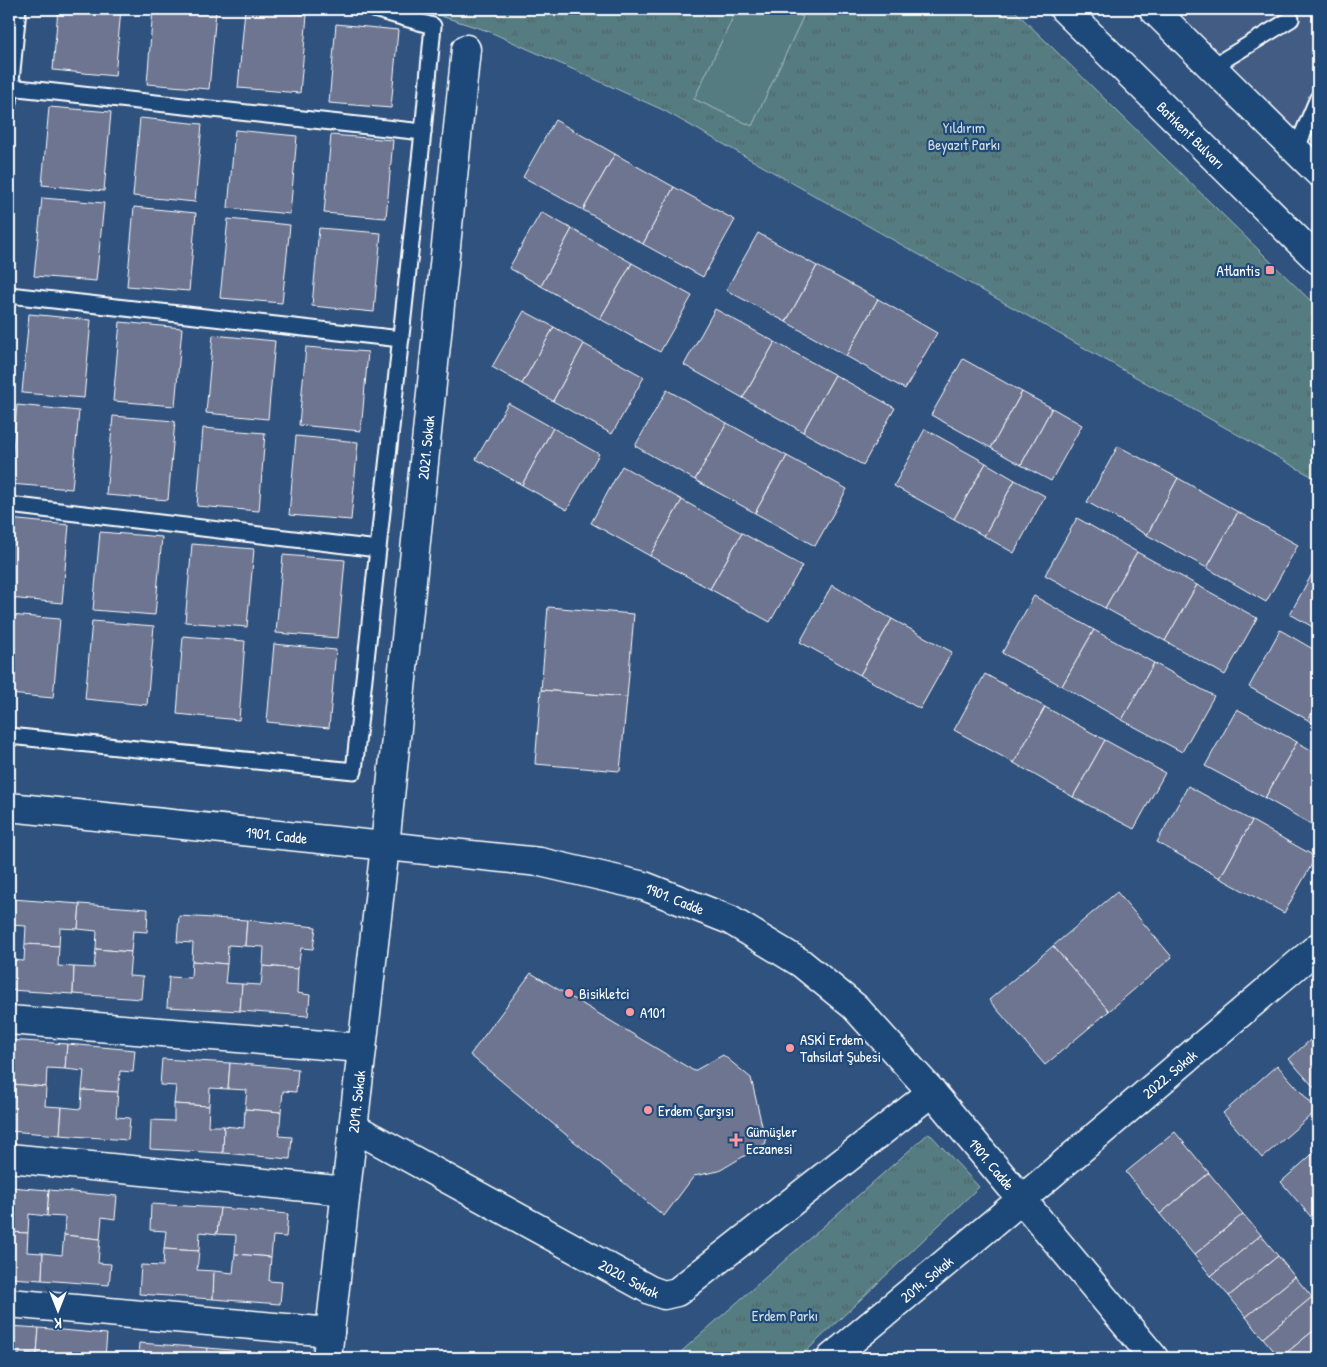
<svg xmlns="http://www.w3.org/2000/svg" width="1327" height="1367" font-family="'Patrick Hand',sans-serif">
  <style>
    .built { fill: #425c84 }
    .park { fill: url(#park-tufts); stroke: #aabdc0 }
    .garden { fill: #557b81; stroke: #aabdc0 }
    .building { fill: #6d7491; stroke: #fff }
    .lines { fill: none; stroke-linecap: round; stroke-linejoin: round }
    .service-casing { stroke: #fff; stroke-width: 19 }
    .minor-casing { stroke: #fff; stroke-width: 31 }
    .tertiary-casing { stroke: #fff; stroke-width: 31 }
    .secondary-casing { stroke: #fff; stroke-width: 31 }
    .service { stroke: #1f4a7a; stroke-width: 15 }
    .minor { stroke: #1f4a7a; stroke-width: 28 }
    .tertiary { stroke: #1f4a7a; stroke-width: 28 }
    .secondary { stroke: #1f4a7a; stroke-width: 28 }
    .poi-dot { fill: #ff9aa2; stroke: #1f4a7a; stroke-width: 2 }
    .labels { text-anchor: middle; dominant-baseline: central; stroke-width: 4.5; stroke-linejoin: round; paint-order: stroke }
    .park-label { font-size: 15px; fill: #d4dee0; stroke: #1f4a7a }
    .street-label { font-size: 15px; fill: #fff; stroke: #1f4a7a }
    .poi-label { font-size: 15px; fill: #fff; stroke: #1f4a7a; text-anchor: start }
  </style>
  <defs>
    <pattern id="park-tufts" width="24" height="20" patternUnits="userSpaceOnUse" patternTransform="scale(1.25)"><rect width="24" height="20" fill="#557b81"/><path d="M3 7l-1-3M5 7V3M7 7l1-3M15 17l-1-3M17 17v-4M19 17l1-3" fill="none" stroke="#506466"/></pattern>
  </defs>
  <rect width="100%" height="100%" fill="#2f527f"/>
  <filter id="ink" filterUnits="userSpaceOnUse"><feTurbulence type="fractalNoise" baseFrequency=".02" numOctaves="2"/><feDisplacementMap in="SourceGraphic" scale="10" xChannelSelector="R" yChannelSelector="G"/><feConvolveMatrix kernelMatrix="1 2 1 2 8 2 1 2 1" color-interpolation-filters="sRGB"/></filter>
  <g filter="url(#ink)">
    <path class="built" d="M1153 9H1318V172Z"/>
    <g class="park">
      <path d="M419 9H1013L1318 308V480L663 110 488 31Z"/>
      <path d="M929 1133 979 1187 799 1358H674Z"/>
    </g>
    <path class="garden" d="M737 9H785L803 17 752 126 694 99Z"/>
    <g class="building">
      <path d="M58 9H121L115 76 53 70Z"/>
      <path d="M153 9H190L216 11 209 89 147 84Z"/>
      <path d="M245 9 307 15 300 93 238 88Z"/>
      <path d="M336 24 398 30 391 108 329 103Z"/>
      <path d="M49 107 111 112 104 191 42 185Z"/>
      <path d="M140 118 202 124 195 202 133 196Z"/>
      <path d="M555 120 615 154 583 210 523 177Z"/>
      <path d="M235 130 297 136 290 214 228 208Z"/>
      <path d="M331 135 393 140 386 218 324 213Z"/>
      <path d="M615 154 674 187 643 244 583 210Z"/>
      <path d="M674 187 735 220 703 277 643 244Z"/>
      <path d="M42 198 104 203 96 281 34 276Z"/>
      <path d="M134 207 196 213 189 291 127 286Z"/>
      <path d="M541 212 572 229 541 286 509 268Z"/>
      <path d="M228 219 290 225 282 303 220 298Z"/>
      <path d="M319 228 381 233 374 312 312 306Z"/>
      <path d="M572 229 632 263 600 319 541 286Z"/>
      <path d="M758 233 817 266 786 322 726 290Z"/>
      <path d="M632 263 692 296 660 352 600 319Z"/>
      <path d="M817 266 878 299 846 356 786 322Z"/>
      <path d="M878 299 937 333 905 389 846 356Z"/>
      <path d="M715 309 775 342 743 398 684 365Z"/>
      <path d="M524 311 554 327 522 384 492 367Z"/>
      <path d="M29 314 91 320 84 398 22 393Z"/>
      <path d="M120 322 182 328 175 406 113 401Z"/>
      <path d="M554 327 584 344 553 401 522 384Z"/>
      <path d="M213 335 275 341 268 419 206 413Z"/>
      <path d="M775 342 835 375 803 432 743 398Z"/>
      <path d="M584 344 644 377 612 434 553 401Z"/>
      <path d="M306 347 368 352 361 431 299 425Z"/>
      <path d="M963 359 1022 392 991 448 931 415Z"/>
      <path d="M835 375 895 408 863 465 803 432Z"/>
      <path d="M667 390 727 423 695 480 635 446Z"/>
      <path d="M1022 392 1052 408 1021 465 991 448Z"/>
      <path d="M508 403 553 428 522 485 476 459Z"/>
      <path d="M17 405 79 411 72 489 10 484Z"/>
      <path d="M1052 408 1082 425 1051 481 1021 465Z"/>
      <path d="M113 416 175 421 168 500 106 495Z"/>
      <path d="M727 423 787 456 755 513 695 480Z"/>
      <path d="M203 428 265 433 259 511 197 506Z"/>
      <path d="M553 428 599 454 567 510 522 485Z"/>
      <path d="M925 429 986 463 954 519 894 486Z"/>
      <path d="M296 436 358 442 351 520 289 515Z"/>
      <path d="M1118 446 1178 478 1147 535 1087 502Z"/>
      <path d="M787 456 847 489 815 546 755 513Z"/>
      <path d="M986 463 1015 480 984 536 954 519Z"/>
      <path d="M622 466 682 500 650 556 591 523Z"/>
      <path d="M1178 478 1238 512 1207 568 1147 535Z"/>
      <path d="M1015 480 1045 496 1014 553 984 536Z"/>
      <path d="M682 500 742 533 710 589 650 556Z"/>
      <path d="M1238 512 1298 545 1266 602 1207 568Z"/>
      <path d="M1077 518 1137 552 1105 608 1045 575Z"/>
      <path d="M9 519 69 525 62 603 9 598Z"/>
      <path d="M100 532 162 537 155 615 93 610Z"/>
      <path d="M742 533 802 566 770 622 710 589Z"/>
      <path d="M192 544 254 549 247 627 185 622Z"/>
      <path d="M1137 552 1197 585 1165 641 1105 608Z"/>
      <path d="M283 555 345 560 338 638 276 633Z"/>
      <path d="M1318 563V630L1290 614Z"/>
      <path d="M832 585 892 619 860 675 800 642Z"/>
      <path d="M1197 585 1257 618 1225 675 1165 641Z"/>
      <path d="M1034 596 1094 630 1062 686 1002 653Z"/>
      <path d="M548 607 634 614 627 697 541 690Z"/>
      <path d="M9 615 60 619 53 698 9 694Z"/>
      <path d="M892 619 952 652 920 709 860 675Z"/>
      <path d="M92 621 154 626 147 705 85 699Z"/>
      <path d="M1094 630 1154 663 1122 720 1062 686Z"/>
      <path d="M1280 630 1318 652V703L1308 720 1249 687Z"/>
      <path d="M183 636 245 641 239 720 177 714Z"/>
      <path d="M274 644 336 650 329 728 267 722Z"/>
      <path d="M1154 663 1214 696 1182 752 1122 720Z"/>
      <path d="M985 674 1045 707 1014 763 954 730Z"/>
      <path d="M541 690 627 697 620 771 535 764Z"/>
      <path d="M1318 703V726L1308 720Z"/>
      <path d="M1045 707 1105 740 1073 797 1014 763Z"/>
      <path d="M1237 709 1297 742 1265 798 1205 766Z"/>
      <path d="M1105 740 1165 773 1134 829 1073 797Z"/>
      <path d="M1297 742 1318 754V828L1265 798Z"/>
      <path d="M1188 786 1252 821 1220 878 1157 842Z"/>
      <path d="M1252 821 1316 857 1284 913 1220 878Z"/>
      <path d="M1117 892 1172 957 1109 1011 1053 946Z"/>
      <path d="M12 899 80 904 78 929 60 928 59 946 25 944 26 926 10 925Z"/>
      <path d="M80 904 148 909 147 932 133 931 131 952 96 949 97 931 78 929Z"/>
      <path d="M179 916 247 920 245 946 228 945 227 964 192 961 193 943 177 942Z"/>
      <path d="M247 920 316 927 313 949 301 948 298 969 263 966 264 947 245 946Z"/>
      <path d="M25 944 59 946 58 966 74 967 73 994 9 990V960L24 961Z"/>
      <path d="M1053 946 1109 1011 1045 1065 989 1000Z"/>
      <path d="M96 949 131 952 129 976 143 977 141 999 73 994 74 967 94 968Z"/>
      <path d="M192 961 227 964 225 983 242 984 240 1011 167 1007 169 977 191 978Z"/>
      <path d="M263 966 298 969 297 993 310 995 308 1016 240 1011 242 984 261 985Z"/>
      <path d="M531 973 694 1071 723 1055 751 1078 766 1143 719 1171 694 1176 664 1216 470 1055Z"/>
      <path d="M1318 1033V1092L1289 1059Z"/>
      <path d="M9 1040 67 1044 65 1069 47 1068 46 1087 12 1084 13 1067 9 1066Z"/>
      <path d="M67 1044 135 1050 133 1072 120 1071 118 1092 82 1090 84 1071 65 1069Z"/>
      <path d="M162 1059 230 1063 228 1089 210 1088 209 1106 174 1104 176 1086 160 1085Z"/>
      <path d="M230 1063 298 1069 296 1092 283 1091 281 1112 245 1109 247 1090 228 1089Z"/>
      <path d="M1277 1065 1317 1110 1262 1158 1223 1113Z"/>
      <path d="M12 1084 46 1087 45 1106 62 1107 60 1135 9 1131V1102H11Z"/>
      <path d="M82 1090 118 1092 116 1117 130 1118 128 1140 60 1135 62 1107 81 1109Z"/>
      <path d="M174 1104 209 1106 208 1126H224L223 1153 150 1149 151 1120 174 1121Z"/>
      <path d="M245 1109 281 1112 279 1136 292 1137 290 1159 223 1153 224 1126 244 1128Z"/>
      <path d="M1175 1132 1209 1173 1160 1214 1126 1172Z"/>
      <path d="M1318 1149V1225L1281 1182Z"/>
      <path d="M1209 1173 1243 1214 1194 1255 1160 1214Z"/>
      <path d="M9 1187 49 1190 47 1216 29 1214 28 1233 9 1232Z"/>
      <path d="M49 1190 117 1196 115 1219 102 1217 100 1239 64 1235 65 1217 47 1216Z"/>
      <path d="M151 1204 220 1208 217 1234 200 1232 199 1251 164 1249 166 1231 150 1230Z"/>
      <path d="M220 1208 288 1214 286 1237 273 1236 271 1257 235 1254 236 1235 217 1234Z"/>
      <path d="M1243 1214 1261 1235 1211 1276 1194 1255Z"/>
      <path d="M9 1232 28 1233 27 1252 43 1253 42 1280 9 1278Z"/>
      <path d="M64 1235 100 1239 98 1263 111 1264 109 1285 42 1280 43 1253 62 1255Z"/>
      <path d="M1261 1235 1278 1256 1229 1296 1211 1276Z"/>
      <path d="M164 1249 199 1251 197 1270 214 1271 213 1299 139 1294 141 1265 163 1266Z"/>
      <path d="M235 1254 271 1257 269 1281 282 1282 280 1304 213 1299 214 1271 233 1273Z"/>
      <path d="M1278 1256 1295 1277 1246 1317 1229 1296Z"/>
      <path d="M1295 1277 1312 1297 1263 1338 1246 1317Z"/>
      <path d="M1312 1297 1318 1304V1327L1280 1358 1263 1338Z"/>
      <path d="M9 1326 39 1328 37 1354 19 1353V1358H9Z"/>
      <path d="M1318 1327V1358H1280Z"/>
      <path d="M39 1328 107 1334 105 1357 92 1356V1358H56V1356L37 1354Z"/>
      <path d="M139 1343 208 1348 207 1358H138Z"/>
      <path d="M208 1348 276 1354 275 1358H207Z"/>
    </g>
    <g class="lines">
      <defs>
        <g id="service">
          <path d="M1212 67 1291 19"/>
          <path d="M9 87 423 132"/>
          <path d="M9 102 18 9"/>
          <path d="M1296 150 1318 98"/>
          <path d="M9 295 401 339"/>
          <path d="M9 505 378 549"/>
          <path d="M9 736 354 771 423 132 433 26 374 9"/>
        </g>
        <g id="minor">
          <path d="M9 1020 362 1048"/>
          <path id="s1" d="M353 1127 650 1290 664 1295 677 1292 932 1092"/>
          <path d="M9 1158 346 1191"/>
          <path d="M9 1303 330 1332"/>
          <path id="s2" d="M327 1358 385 846 466 49"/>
          <path id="s3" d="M831 1358 1021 1200 1318 947"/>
        </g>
        <g id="tertiary">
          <path id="s4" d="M9 807 540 862 644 886 730 920 801 963 855 1007 932 1092 1154 1358"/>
        </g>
        <g id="secondary">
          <path id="s5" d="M1064 9 1318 260"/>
          <path d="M1153 9 1318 172"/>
        </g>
      </defs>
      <use href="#service" class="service-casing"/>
      <use href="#minor" class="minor-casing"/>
      <use href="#tertiary" class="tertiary-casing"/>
      <use href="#secondary" class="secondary-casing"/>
      <use href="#service" class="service"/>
      <use href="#minor" class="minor"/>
      <use href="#tertiary" class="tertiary"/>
      <use href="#secondary" class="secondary"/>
    </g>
  </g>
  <g class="poi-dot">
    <rect x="1265" y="265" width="10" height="10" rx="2.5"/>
    <circle cx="569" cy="993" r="5"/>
    <circle cx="630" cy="1012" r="5"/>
    <circle cx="790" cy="1048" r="5"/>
    <circle cx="648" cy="1110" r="5"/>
    <path d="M733.5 1132.5h5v5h5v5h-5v5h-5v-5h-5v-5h5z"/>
  </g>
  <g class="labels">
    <g class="park-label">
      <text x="964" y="127">Yıldırım<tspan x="964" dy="17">Beyazıt Parkı</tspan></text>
      <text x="785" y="1315">Erdem Parkı</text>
    </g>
    <g class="street-label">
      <text stroke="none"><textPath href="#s5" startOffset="179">Batıkent Bulvarı</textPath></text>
      <text stroke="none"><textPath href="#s2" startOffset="916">2021. Sokak</textPath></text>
      <text stroke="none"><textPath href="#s4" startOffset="269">1901. Cadde</textPath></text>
      <text stroke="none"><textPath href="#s4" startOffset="674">1901. Cadde</textPath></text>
      <text stroke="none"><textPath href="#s3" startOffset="442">2022. Sokak</textPath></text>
      <text stroke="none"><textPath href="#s2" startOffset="258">2019. Sokak</textPath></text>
      <text stroke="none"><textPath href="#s4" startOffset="1094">1901. Cadde</textPath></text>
      <text stroke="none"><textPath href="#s1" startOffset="315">2020. Sokak</textPath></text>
      <text stroke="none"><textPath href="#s3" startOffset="124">2014. Sokak</textPath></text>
    </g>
    <g class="poi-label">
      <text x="1260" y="270" text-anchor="end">Atlantis</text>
      <text x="579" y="993">Bisikletci</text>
      <text x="640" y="1012">A101</text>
      <text x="800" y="1039">ASKİ Erdem<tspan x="800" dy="17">Tahsilat Şubesi</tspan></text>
      <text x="658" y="1110">Erdem Çarşısı</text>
      <text x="746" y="1131">Gümüşler<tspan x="746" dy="17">Eczanesi</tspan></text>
    </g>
  </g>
  <rect width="1327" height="1367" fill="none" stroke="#1f4a7a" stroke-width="30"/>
  <rect x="15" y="15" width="1297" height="1337" fill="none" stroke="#fff" stroke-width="2" filter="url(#ink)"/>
  <g transform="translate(58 1310) rotate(180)" stroke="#1f4a7a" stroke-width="4" paint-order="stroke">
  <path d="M0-4L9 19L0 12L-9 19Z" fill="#ffffff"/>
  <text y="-8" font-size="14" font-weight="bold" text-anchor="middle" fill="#ffffff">K</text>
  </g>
</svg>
